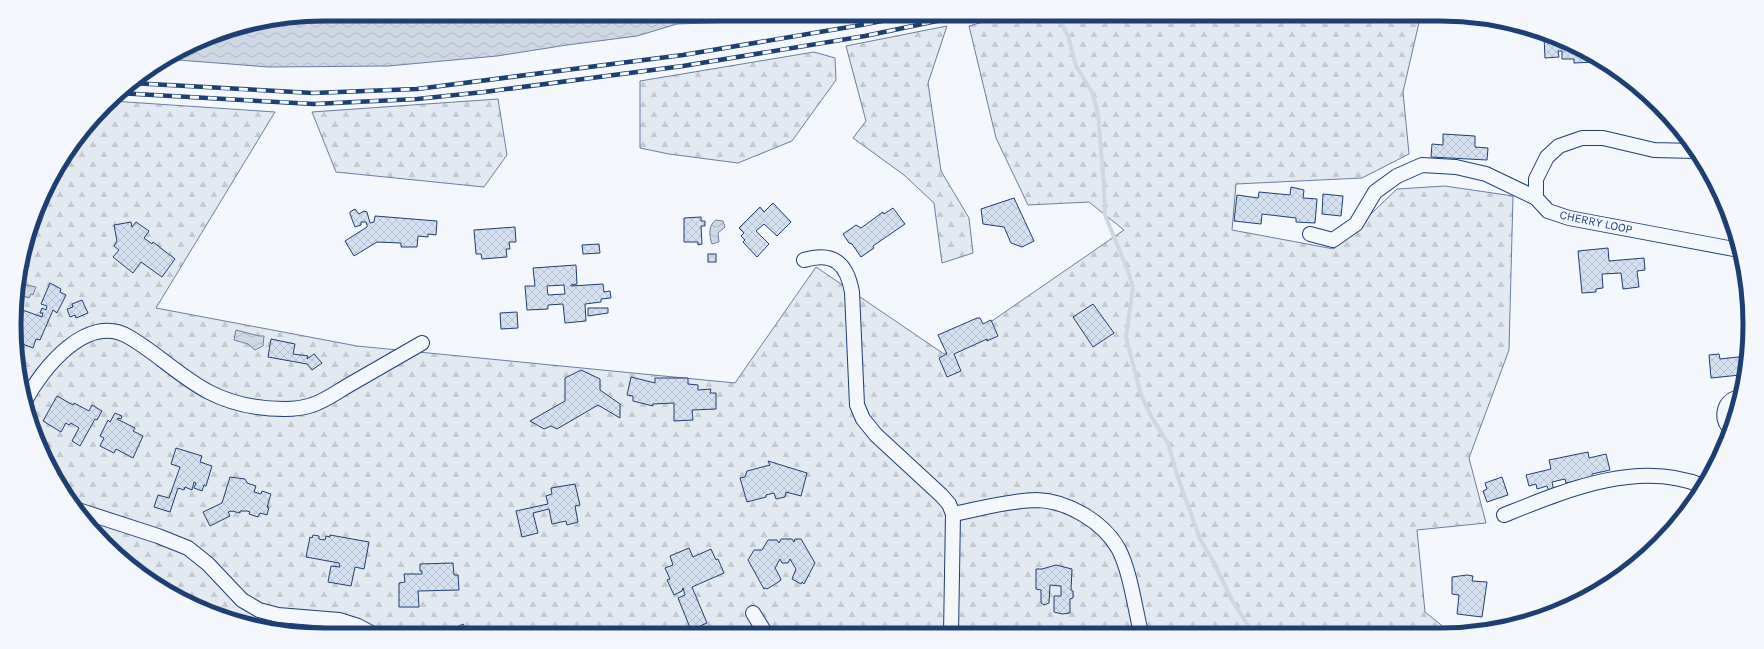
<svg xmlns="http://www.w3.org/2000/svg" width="1764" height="649" font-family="Karla,sans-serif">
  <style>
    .forest { fill: url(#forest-firs); stroke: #687fa3 }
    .water { fill: url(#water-waves); stroke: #687fa3 }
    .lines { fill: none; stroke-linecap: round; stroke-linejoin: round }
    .stream { stroke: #cfd7e4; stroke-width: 4 }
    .building { fill: url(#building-cross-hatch); stroke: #1d3f73; fill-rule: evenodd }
    .minor-casing { stroke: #1d3f73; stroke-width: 16 }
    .minor { stroke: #f4f7fb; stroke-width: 14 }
    .rail-casing { stroke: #1d3f73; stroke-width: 4.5 }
    .rail { stroke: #f4f7fb; stroke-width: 3; stroke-dasharray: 9; stroke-linecap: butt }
    .labels { text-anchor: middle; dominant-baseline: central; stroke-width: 3; stroke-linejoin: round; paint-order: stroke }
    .street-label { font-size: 12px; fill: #1d3f73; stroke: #f4f7fb }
    .rim { fill: none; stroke: #1d3f73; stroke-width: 5 }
  </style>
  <defs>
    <pattern id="forest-firs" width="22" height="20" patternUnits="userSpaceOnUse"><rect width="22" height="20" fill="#e3e9f0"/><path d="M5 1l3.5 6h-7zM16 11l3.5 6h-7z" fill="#c2c9d1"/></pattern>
    <pattern id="water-waves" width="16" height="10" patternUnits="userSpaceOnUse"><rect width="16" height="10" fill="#cfd7e4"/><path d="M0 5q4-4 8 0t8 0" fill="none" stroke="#b1bac7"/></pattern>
    <pattern id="building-cross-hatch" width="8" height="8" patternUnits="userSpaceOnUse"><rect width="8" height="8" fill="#d5e0f0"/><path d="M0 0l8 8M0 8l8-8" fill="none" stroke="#b6c1d1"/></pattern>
  </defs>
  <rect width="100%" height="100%" fill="#f4f7fb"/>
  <g class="forest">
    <path d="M1012 14H1421L1403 92 1409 154 1362 178 1236 184 1232 230 1334 249 1397 189 1445 186 1513 196 1509 350 1469 458 1486 523 1417 530 1425 612 1450 632 325 635 244 624 187 603 136 571 66 497 38 444 20 385 17 284 31 224 55 169 112 101 275 112 156 308 357 346 735 383 816 267 944 354 1124 230 1089 202 1028 205 996 138 969 26Z"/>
    <path d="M947 26 928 83 941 171 969 218 973 253 942 263 934 203 904 175 853 138 866 121 846 46Z"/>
    <path d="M814 52 835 58 836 80 792 141 738 163 669 154 640 148V81Z"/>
    <path d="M498 99 507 155 484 187 336 172 312 112Z"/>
  </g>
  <g class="water">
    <path d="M325 14H813L765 21 677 24 637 36 567 45 497 56 388 66 269 67 165 59 224 31Z"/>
    <path d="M716 220 723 221 725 227 718 233 719 242 712 244C709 236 708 225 716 220Z"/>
    <path d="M17 283 36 287 33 295 31 294 29 298 17 294Z"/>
    <path d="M236 330 259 336H264L263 346 255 350 248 344 234 340Z"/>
  </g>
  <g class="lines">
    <path class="stream" d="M1057 14 1068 36 1076 66 1092 92 1098 113 1104 187 1105 215 1128 271 1133 287 1126 337 1141 395 1152 418 1168 443 1177 475 1200 539 1212 559 1233 602 1253 633"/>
  </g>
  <g class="building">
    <path d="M1551 36 1557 39V40L1577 46 1594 57V62L1574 63V59H1562V51H1558L1559 57 1545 58 1544 37Z"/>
    <path d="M1443 134 1475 136V147L1488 148 1487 160 1431 157 1432 144 1443 145Z"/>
    <path d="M1291 187 1304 190 1303 198 1317 199 1315 223 1296 222V218L1262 214 1261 224 1234 221 1237 195 1258 198 1259 192 1290 195Z"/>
    <path d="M1323 194 1343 196 1341 216 1322 214Z"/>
    <path d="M1014 198 1034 241 1022 247 1011 243 1004 227 983 224 981 209Z"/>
    <path d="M773 203 791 222 777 236 764 224 756 231 769 244 757 257 743 242 745 240 741 236 744 233 739 228 760 207 764 212Z"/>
    <path d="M893 208 905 224 873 246 874 248 861 257 852 244 849 243 843 234 856 225 861 228 883 212 884 214Z"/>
    <path d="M355 209 359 214 364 211 367 212 370 223 374 222 375 216 437 221 436 235 428 234V237L418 236 417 247H401V243L377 242 354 256 345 241 367 227V225L366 222H361V225L355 227 350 214V212Z"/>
    <path d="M701 217V221H705V226H701L702 244 698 245V242H684V218Z"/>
    <path d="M131 222 132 227 136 222 149 231 144 238 152 244 153 242 175 259 162 277 141 262 133 273 113 257 119 250 114 246 117 241 114 225Z"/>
    <path d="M515 227 516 242H509L510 249H506L507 257 482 259 481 254H476L474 230Z"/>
    <path d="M599 244 600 253 583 254 582 245Z"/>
    <path d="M1608 248 1609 261 1644 258 1645 270 1637 271 1639 287 1623 289 1621 273 1602 274 1603 288 1596 289V292L1582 293 1578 251Z"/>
    <rect x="708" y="254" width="8" height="8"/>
    <path d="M576 265 577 284 571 285V286L603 284 604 292 610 291 611 298 601 299V302L585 304 586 321 565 323 563 304 548 305V309L527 310 525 286H535L533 268ZM564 285 565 294 548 295 547 286Z"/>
    <path d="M50 283 61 289 60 292 66 295 57 313 53 310 40 340 36 339 33 348 20 343 19 345 24 347 19 359 17 308 42 317 43 313H40L42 308 46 310 47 306 41 304Z"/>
    <path d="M82 300 88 313 76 318 75 315 70 317 67 309 73 307 72 304Z"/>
    <path d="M1093 304 1114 333 1093 347 1073 317Z"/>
    <path d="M588 308H608V313L588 316Z"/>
    <path d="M517 312 518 328 501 329 500 313Z"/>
    <path d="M977 318H980L983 324 991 320 998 336 987 341V339L954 354 961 371 947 377 939 358 947 354 938 335Z"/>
    <path d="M271 339 295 344 293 354 308 356 307 359 314 354 322 363 312 370 307 364 268 357Z"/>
    <path d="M1719 354 1720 359 1747 356 1744 377H1740V375L1711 378 1709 355Z"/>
    <path d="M581 370 600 379V390L620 404V418L598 405 557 429 551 426 544 429 530 421 565 401V378Z"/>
    <path d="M631 377 655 383V378H688V384L698 385V390L711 389 710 393H716V409L692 410 693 420 674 421V403L653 404V406L633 401V396L627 395Z"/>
    <path d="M57 396 73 405 74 403 89 411 92 405 102 411 97 420 95 419 80 446 72 441 79 428 71 423 69 425 66 423 61 432 43 421Z"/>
    <path d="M115 413 122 416 121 419 118 418 117 419 135 428 133 431 143 436 133 458 116 449 114 453 100 446 104 438 100 436 108 420 110 422Z"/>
    <path d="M176 448 202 456 200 462 212 466 206 486 204 485 202 491 194 488 196 483 194 482 192 490 185 487 184 490 178 488 170 512 154 507 158 495 169 498 180 467 171 464Z"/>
    <path d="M1588 452 1589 458 1606 454 1610 470 1592 474V477L1566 483 1565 479 1552 482 1554 491 1549 492 1547 486 1537 489 1536 484 1529 486 1526 475 1551 469 1549 460Z"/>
    <path d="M768 461 807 473 801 496 786 492 785 497 776 499 774 493 766 495V497L747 502 740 478 745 477 747 471 770 465Z"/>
    <path d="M230 477 245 479 247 483 256 486 254 492 261 494 262 491 271 494 267 507H269L267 515 260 513 258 517 249 514 250 512 247 511H240V513L232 511 228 512 230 516 210 526 203 512 222 503Z"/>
    <path d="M1502 477 1508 495 1487 502 1483 491 1487 489 1485 483Z"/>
    <path d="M575 484 580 505 575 506 578 522 567 525 566 521 552 524 549 509 533 513 538 533 522 537 516 511 548 504 546 496 552 494 551 488Z"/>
    <path d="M313 535 319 536V539L325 540 326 536 330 537V535L369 542 364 569 355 567 351 586 328 582 331 566 340 567 339 563 306 557 310 537 312 538Z"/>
    <path d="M781 539H792L794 542 795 539H801L815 563 804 584 802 582 801 584 792 579 796 569 790 559 788 563H782L780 559 775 568 781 579 780 581 767 589 766 588 764 589 748 560 754 550H762L768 540H777L779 543Z"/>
    <path d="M689 548 693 557 711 549 716 560 718 559 724 573 692 587 707 623 691 630 678 598 685 595 683 588 682 591 674 595 667 580 670 579 665 568 673 565 670 556Z"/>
    <path d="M453 563 454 575H458L459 590 418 591 419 607H399V583L405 582 404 574H422V571H420V564Z"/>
    <path d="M1056 565 1072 569 1071 590 1073 591V598L1070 599V613L1062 614 1054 612V596H1061V586L1050 585 1049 603 1044 605 1041 603V590L1036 589V569H1042Z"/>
    <path d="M1467 575 1473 576 1472 581 1487 582 1482 617 1457 614 1459 595 1452 594V577Z"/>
    <path d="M463 624 470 635H448L455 628Z"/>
  </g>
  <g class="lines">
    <defs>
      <g id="minor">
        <path d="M1695 151 1654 150 1603 138H1582L1559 146 1547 157 1536 179V198L1548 211 1569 218 1739 250"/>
        <path d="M1310 234 1333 240 1356 224 1375 192 1397 176 1422 165 1456 167 1486 174 1536 198"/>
        <path d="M804 260C834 251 847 264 852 292L857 405 863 419 876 435 941 495 949 504 953 514 951 634"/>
        <path d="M25 401C42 369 87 312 129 337 157 353 180 377 209 392 232 404 259 409 285 409 294 409 303 408 312 405 325 401 337 392 349 385 373 371 398 357 422 343"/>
        <path d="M1729 428C1720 416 1724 399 1741 397"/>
        <path d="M78 510 158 536 188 548 208 564 242 600 259 610 278 615 339 620 358 626 375 635"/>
        <path d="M953 514C979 509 1012 500 1037 500 1068 501 1103 522 1118 548 1130 570 1135 608 1141 633"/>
        <path d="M1504 515C1564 491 1638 459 1703 486"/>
        <path d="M753 613 766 634"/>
      </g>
    </defs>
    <use href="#minor" class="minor-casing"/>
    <use href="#minor" class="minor"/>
    <defs>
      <g id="rail">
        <path d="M131 83 313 93 417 89 683 55 861 25 918 14"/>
        <path d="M118 93 314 104 417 99 484 92 683 66 865 36 970 14"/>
      </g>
    </defs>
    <use href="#rail" class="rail-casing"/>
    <use href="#rail" class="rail"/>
  </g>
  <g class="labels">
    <g class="street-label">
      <text transform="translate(1596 222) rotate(12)">CHERRY LOOP</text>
    </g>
  </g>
  <path d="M0 0H1764V649H0ZM324 21H1440A303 303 0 0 1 1743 324V325A303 303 0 0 1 1440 628H324A303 303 0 0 1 21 325V324A303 303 0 0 1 324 21Z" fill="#f4f7fb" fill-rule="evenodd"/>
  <path class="rim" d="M324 21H1440A303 303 0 0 1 1743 324V325A303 303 0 0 1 1440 628H324A303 303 0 0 1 21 325V324A303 303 0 0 1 324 21Z"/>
</svg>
